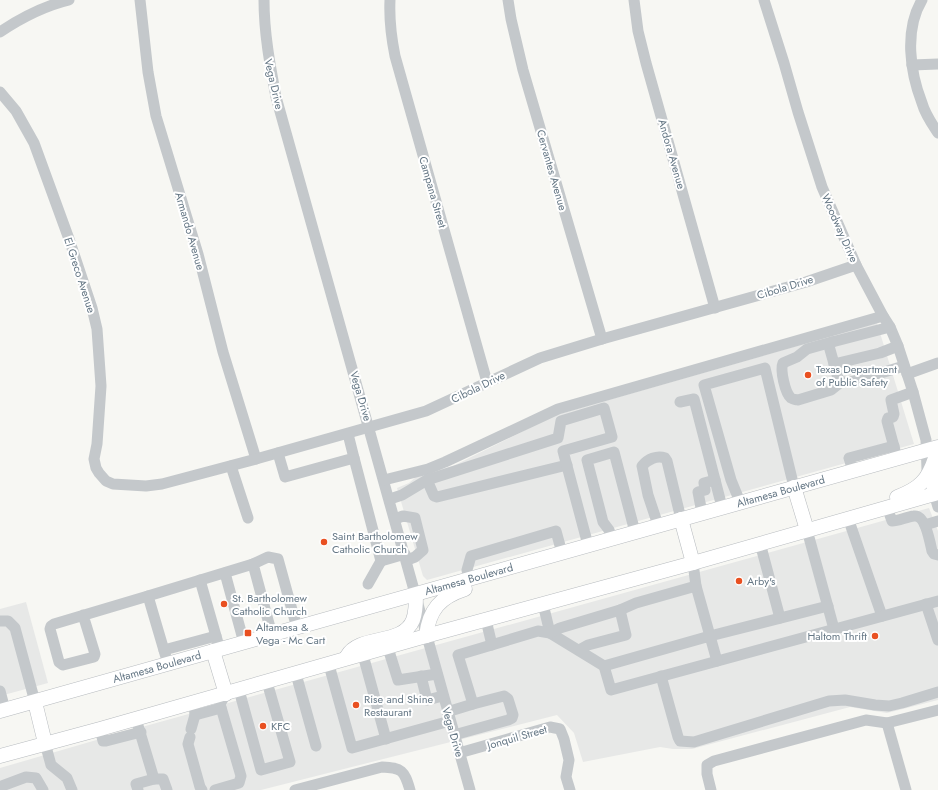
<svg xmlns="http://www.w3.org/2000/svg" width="938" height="790" font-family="Jost,sans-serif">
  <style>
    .built { fill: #e7e8e7 }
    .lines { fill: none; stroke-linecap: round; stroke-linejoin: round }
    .major-casing { stroke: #b7bbbf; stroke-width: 15 }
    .minor { stroke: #c4c8cb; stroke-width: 11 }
    .major { stroke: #fff; stroke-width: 14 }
    .poi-dot { fill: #e95021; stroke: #fff; stroke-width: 1.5 }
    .labels { text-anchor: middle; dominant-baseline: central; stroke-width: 4; stroke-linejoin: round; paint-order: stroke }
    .street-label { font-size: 11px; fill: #657785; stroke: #fff }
    .poi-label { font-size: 11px; fill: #657785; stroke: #fff; text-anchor: start }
  </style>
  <rect width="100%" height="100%" fill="#f7f7f3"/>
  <g class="built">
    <path d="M877 323 914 444 427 580 423 576 397 488 409 483 418 475 453 466 556 415Z"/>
    <path d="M929 508 938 531V700L887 713 850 707 692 749H673L660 747 583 762 574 733 557 715 261 790H0V768L124 732Z"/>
    <path d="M26 602 48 683 0 696V609Z"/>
  </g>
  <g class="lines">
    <defs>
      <g id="major">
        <path d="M794 487 807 530"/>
        <path d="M933 494 934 485 938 477"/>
        <path d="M897 497C919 489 928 480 935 458"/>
        <path d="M681 519 693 563"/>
        <path d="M426 636C429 610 440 597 465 589"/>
        <path d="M213 651 226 694"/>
        <path d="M347 656C359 634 403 646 413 620 416 612 416 603 416 595"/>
        <path d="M35 702 45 743"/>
        <path id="s1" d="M0 711 938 447"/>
        <path d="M0 756 100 729 426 636 693 563 938 493"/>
      </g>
    </defs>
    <use href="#major" class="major-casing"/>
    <g class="minor">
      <path d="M140 0 148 72 156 116 198 254 223 352 256 459"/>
      <path d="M264 0C264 33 270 65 276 97L470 790"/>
      <path d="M390 0C389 21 391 36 395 56L487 382"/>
      <path d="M508 0 511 19 523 70 602 339"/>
      <path d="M634 0 638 31 646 63 715 308"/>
      <path d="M764 0 784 63 798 112 822 187 856 265 883 316 890 327 898 346 913 392 926 440 927 470 938 507"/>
      <path d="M922 0C904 30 910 72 922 103 925 114 932 124 938 133"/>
      <path d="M0 32C21 18 44 6 69 0"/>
      <path d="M912 65 938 64"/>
      <path d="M0 92 16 111 34 143 69 239 92 308 97 329 101 386 97 444 94 459 96 468 99 473 106 481 113 484 146 486 162 484 256 459 426 411 540 358 602 339 806 282 856 265"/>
      <path d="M890 327 832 342 829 346 838 378 841 382H851L904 366"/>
      <path d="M832 342 807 349 797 357 783 363C780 370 785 393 791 398 794 400 794 399 798 400L831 390 841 382"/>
      <path d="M834 364 880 353 898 346"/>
      <path d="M907 374 938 363"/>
      <path d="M680 402 694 399 722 507"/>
      <path d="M278 453 285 477 354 458 348 434"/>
      <path d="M354 458 381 561 405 554"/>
      <path d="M897 458 887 421 888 418 893 417 894 414 891 400 913 392"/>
      <path d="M231 466 248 518"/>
      <path d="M853 471 849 458 894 446"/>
      <path d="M384 480 428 469 445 462 558 409 883 316"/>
      <path d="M427 480 434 496 437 497 567 465"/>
      <path d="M390 499 402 495 427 480 558 438 561 421 604 408 612 437 563 451 588 545"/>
      <path d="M740 502 731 480 704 385 765 368 794 487"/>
      <path d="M887 507 892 521C899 521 906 517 914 516 925 514 930 542 932 551L934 554 938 555"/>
      <path d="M702 513 698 492 705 490 704 483 715 480"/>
      <path d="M848 518 882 616"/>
      <path d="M395 519 403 516 415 518 423 550 415 557 407 560"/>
      <path d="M658 525 648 495 642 466C648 459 657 455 665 458L667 461 681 519"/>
      <path d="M925 525 938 521"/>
      <path d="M807 530 834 629"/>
      <path d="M612 539 609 530 603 522 587 460 614 452 635 532"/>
      <path d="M760 543 780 618"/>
      <path d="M693 563 696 586 710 636 828 606"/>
      <path d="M225 573 244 643"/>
      <path d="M469 579 467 570 471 556 556 531 562 553"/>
      <path d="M200 580 220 650"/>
      <path d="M368 584 381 561"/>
      <path d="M543 604 550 633 604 666 611 690 938 601"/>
      <path d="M926 604 938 640"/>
      <path d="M620 610 636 603 696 586"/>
      <path d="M83 615 95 654 94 657 63 665 59 662 50 629 51 626 54 624 148 596"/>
      <path d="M486 620 492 645"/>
      <path d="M0 621H8L15 628 35 702"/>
      <path d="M272 635 253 564 268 557 278 559 297 628"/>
      <path d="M388 648 398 680 437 674"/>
      <path d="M164 650 216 636"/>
      <path d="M363 655 386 739"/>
      <path d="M168 664 148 596 253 564"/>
      <path d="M329 665 352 748 450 721"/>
      <path d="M604 666 710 636 717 661"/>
      <path d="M296 674 316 746"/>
      <path d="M421 676 427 700 443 696"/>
      <path d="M661 676 678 737 680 741 694 742 829 701 845 700 875 705 889 706 902 703 938 692"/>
      <path d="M239 690 261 770 290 762 267 682"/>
      <path d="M0 691 5 710"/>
      <path d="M447 712 473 704 458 655 538 631 550 633 560 628 620 610 626 635 588 645 579 650"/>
      <path d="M195 715 221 708"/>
      <path d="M136 719 154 779 136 784 138 790"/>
      <path d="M887 723 906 790"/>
      <path d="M100 729 103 741H106L141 732"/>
      <path d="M191 729 195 715 194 703"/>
      <path d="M454 735 508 720 512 718 513 715 508 699 504 696 473 704"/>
      <path d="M190 737 188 744 200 787 202 790"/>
      <path d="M45 743 51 765 67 778 72 790"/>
      <path d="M459 753 550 727 560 729 564 739 569 760 566 777 570 790"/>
      <path d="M154 779H163L167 790"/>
      <path d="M1 790 2 786 26 777 36 778 43 790"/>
      <path d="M215 790 239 783 241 776 220 704 226 694"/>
      <path d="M295 790 382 767C402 768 404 770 410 790"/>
      <path d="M711 790 707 774V765L714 761 866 720 887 723 938 710"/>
    </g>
    <use href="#major" class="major"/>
  </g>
  <g class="poi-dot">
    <circle cx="808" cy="375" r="4"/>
    <circle cx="324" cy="542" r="4"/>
    <circle cx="739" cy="581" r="4"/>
    <circle cx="224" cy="604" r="4"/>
    <rect x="244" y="629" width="8" height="8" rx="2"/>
    <circle cx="875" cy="636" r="4"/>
    <circle cx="356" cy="705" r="4"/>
    <circle cx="263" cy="726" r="4"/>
  </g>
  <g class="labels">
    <g class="street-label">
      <text transform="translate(274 84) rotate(77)">Vega Drive</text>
      <text transform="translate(672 154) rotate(74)">Andora Avenue</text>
      <text transform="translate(552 170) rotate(74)">Cervantes Avenue</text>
      <text transform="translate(433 192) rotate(74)">Campana Street</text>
      <text transform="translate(840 228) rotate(66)">Woodway Drive</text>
      <text transform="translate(190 231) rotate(74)">Armando Avenue</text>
      <text transform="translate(80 275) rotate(72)">El Greco Avenue</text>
      <text transform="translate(785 287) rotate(-17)">Cibola Drive</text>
      <text transform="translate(478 387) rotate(-26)">Cibola Drive</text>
      <text transform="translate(361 396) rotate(74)">Vega Drive</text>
      <text stroke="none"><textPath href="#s1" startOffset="811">Altamesa Boulevard</textPath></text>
      <text stroke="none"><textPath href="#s1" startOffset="487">Altamesa Boulevard</textPath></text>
      <text stroke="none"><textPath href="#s1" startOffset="163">Altamesa Boulevard</textPath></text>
      <text transform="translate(453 732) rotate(74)">Vega Drive</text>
      <text transform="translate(517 737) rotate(-16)">Jonquil Street</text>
    </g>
    <g class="poi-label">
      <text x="816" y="369">Texas Department<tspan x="816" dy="13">of Public Safety</tspan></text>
      <text x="332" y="536">Saint Bartholomew<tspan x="332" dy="13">Catholic Church</tspan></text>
      <text x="747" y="581">Arby's</text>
      <text x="232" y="598">St. Bartholomew<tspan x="232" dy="13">Catholic Church</tspan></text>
      <text x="256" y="627">Altamesa &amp;<tspan x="256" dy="13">Vega - Mc Cart</tspan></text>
      <text x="867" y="636" text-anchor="end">Haltom Thrift</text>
      <text x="364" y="699">Rise and Shine<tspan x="364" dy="13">Restaurant</tspan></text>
      <text x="271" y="726">KFC</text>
    </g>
  </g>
</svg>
